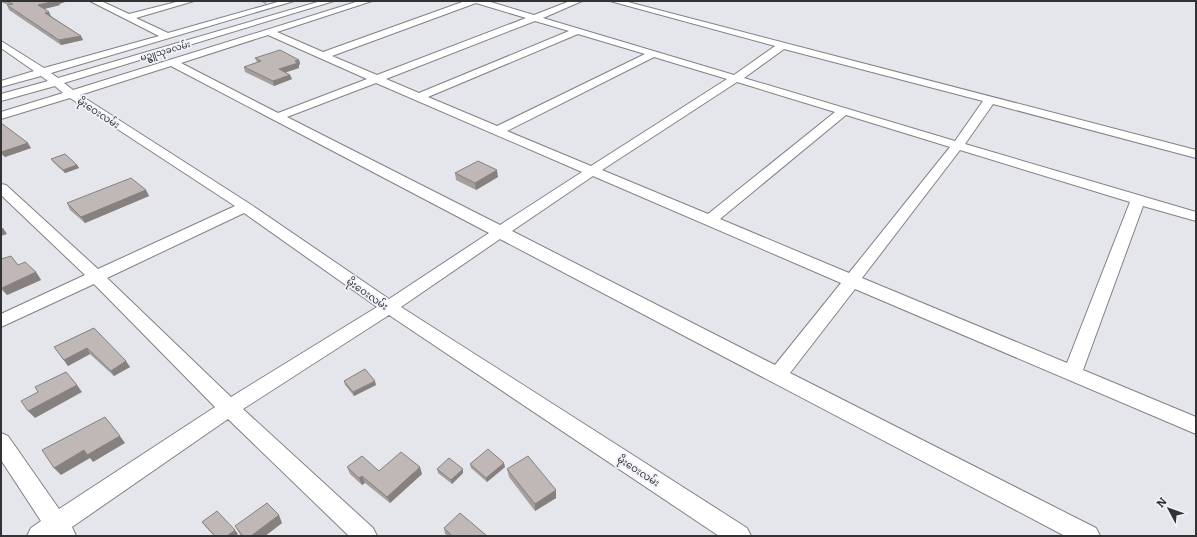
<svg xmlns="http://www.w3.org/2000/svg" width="1197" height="537" font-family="Literata,'Noto Sans Myanmar',serif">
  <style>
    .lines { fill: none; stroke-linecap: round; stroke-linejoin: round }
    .minor-casing { stroke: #808187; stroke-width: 2 }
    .minor { fill: #fff; fill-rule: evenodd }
    .wall { fill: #a49e9d }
    .shaded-wall { fill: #86817f }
    .building { fill: #bfb8b6; stroke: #86817f }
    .labels { text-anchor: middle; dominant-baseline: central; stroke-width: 3.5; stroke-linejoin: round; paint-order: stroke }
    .far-street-label { font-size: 9px; fill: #313234; stroke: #f2f3fa }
    .street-label { font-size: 10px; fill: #313234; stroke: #f2f3fa }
  </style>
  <rect width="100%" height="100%" fill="#e5e6ec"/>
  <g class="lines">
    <defs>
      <path id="minor" d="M90 1H101L129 14 180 1H194L136 18 168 33 281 1H294L51 73 58 78 321 1H334L64 83 73 90 359 1H372L277 32 323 52 465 1H487L534 15 570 1H582L543 18 734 75 775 46 610 1H624L1196 150V158L993 104 965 144 1196 212V221L1143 206 1083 370 1196 417V434L855 289 790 373 1096 528 1100 536H1065L500 239 401 307 747 528 751 536H719L389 315 243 409 373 528 377 536H349L228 419 72 527 76 536H27L31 528 41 521 1 460V433L8 436 59 509 215 407 94 284 1 327V314L85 275 1 195V184L6 185 98 269 235 206 70 98 1 119V112L63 93 55 86 1 101V94L48 81 41 76 1 87V81L34 71 1 48V41L44 68 159 36ZM476 3 526 18 377 75 332 56ZM535 21 569 31 419 93 386 79ZM578 34 645 54 497 126 428 97ZM268 35 367 79 278 113 181 63ZM784 49 983 101 955 141 744 78ZM654 57 727 79 591 166 507 131ZM171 66 489 233 389 299 250 204 80 95ZM737 82 835 112 708 214 602 170ZM376 83 582 172 500 225 287 117ZM846 115 950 147 849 273 720 219ZM960 150 1130 202 1067 363 862 278ZM593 176 841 283 775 365 512 231ZM244 213 377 307 231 397 107 278Z"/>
    </defs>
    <use href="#minor" class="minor-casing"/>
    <use href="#minor" class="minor"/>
  </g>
  <g class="wall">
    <path d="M1 1H65V2L59 4 60 5 44 9 51 16 81 36 83 40 61 45 9 10 7 5H8L1 2Z"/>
    <path d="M259 1H266V4Z"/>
    <path d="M255 58 299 60 300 64 299 65V68L285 72 290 75 292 79 274 86 245 72 244 67 257 62Z"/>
    <path d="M1 123 31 148 5 157 1 154Z"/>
    <path d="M51 159 77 165 79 168 65 173 53 162Z"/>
    <path d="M455 173 498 177 476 190 456 180Z"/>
    <path d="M146 190 149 196 85 223 70 210 67 203Z"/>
    <path d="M1 259 36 272 41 280 7 295 1 289Z"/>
    <path d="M94 328 130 367 114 376 90 354 68 366 54 347Z"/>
    <path d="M344 381 376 385 354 396 345 385Z"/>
    <path d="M470 464 505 467 487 482 471 468Z"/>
    <path d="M347 467 379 471 422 474 390 503 365 483 362 485 350 474Z"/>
    <path d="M437 469H463V473L452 484 438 473Z"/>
    <path d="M507 469 556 490V498L535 511 509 477Z"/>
    <path d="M202 522 238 534 235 536H214L205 526Z"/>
    <path d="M282 523 265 536H241L235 526Z"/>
    <path d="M444 528 487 536H448L445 534Z"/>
  </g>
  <g class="shaded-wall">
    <path d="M55 1H65V2L59 4 60 5 40 10 38 5Z"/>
    <path d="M49 12 51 16 45 13Z"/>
    <path d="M81 36 83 40 61 45 59 40Z"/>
    <path d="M299 60 300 64 299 65V68L281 74 279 69 295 61Z"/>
    <path d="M290 75 292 79 274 86 273 81Z"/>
    <path d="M28 143 31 148 5 157 1 152Z"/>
    <path d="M77 165 79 168 65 173 63 170Z"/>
    <path d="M497 170 498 177 476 190 475 183Z"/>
    <path d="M146 190 149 196 85 223 81 217Z"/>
    <path d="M1 228H3L7 234 1 236Z"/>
    <path d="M36 272 41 280 7 295 2 288Z"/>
    <path d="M87 348 90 354 68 366 64 360Z"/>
    <path d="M126 361 130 367 114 376 111 371Z"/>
    <path d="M375 381 376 385 354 396 353 392Z"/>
    <path d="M77 385 82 392 35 418 28 411Z"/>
    <path d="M120 436 125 443 93 462 90 458 61 475 54 468 84 450Z"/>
    <path d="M504 463 505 467 487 482 486 478Z"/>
    <path d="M420 467 422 474 390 503 387 497Z"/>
    <path d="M463 469V473L452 484 451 480Z"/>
    <path d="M362 476 365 483 362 485 359 478Z"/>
    <path d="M556 490V498L535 511V504Z"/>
    <path d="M279 515 282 523 265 536H251Z"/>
    <path d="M235 530 238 534 235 536H227Z"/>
  </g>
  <g class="building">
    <path d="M6 1H55L38 5 49 12 45 13 81 36 59 40 7 5 13 4Z"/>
    <path d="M280 50 299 60 295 61 298 63 279 69 290 75 273 81 244 67 261 61 255 58Z"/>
    <path d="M1 123 28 143 1 152Z"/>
    <path d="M65 154 77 165 63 170 51 159Z"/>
    <path d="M478 161 497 170 475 183 455 173Z"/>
    <path d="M131 178 146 190 81 217 67 203Z"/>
    <path d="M11 256 18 265 25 262 36 272 2 288 1 287V259Z"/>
    <path d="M94 328 126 361 111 371 87 348 64 360 54 347Z"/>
    <path d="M365 369 375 381 353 392 344 381Z"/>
    <path d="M66 372 77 385 28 411 21 401 38 392 35 387Z"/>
    <path d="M105 417 120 436 87 455 84 450 54 468 42 450Z"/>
    <path d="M488 449 504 463 486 478 470 464Z"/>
    <path d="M401 452 420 467 387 497 362 476 359 478 347 467 362 456 379 471Z"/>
    <path d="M528 456 556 490 535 504 507 469Z"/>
    <path d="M449 458 463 469 451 480 437 469Z"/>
    <path d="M267 503 279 515 251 536H243L235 526Z"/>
    <path d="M217 511 235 530 227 536H215L202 522Z"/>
    <path d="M460 513 487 536H452L444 528Z"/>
  </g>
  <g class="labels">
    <g class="far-street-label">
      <text transform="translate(165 50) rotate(-16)">မဥ္ဇူသုခလမ်း</text>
    </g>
    <g class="street-label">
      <text transform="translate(99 112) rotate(33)">မိုးဝေးလမ်း</text>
      <text transform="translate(368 293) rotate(35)">မိုးဝေးလမ်း</text>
      <text transform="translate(639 470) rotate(33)">မိုးဝေးလမ်း</text>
    </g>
  </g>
  <rect width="1197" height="537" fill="none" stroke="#313234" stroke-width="4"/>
  <g transform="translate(1169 509) rotate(311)" stroke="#f2f3fa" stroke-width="3" paint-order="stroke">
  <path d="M0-3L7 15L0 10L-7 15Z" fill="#313234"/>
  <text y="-6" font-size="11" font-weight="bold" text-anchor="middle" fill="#313234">N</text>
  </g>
</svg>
